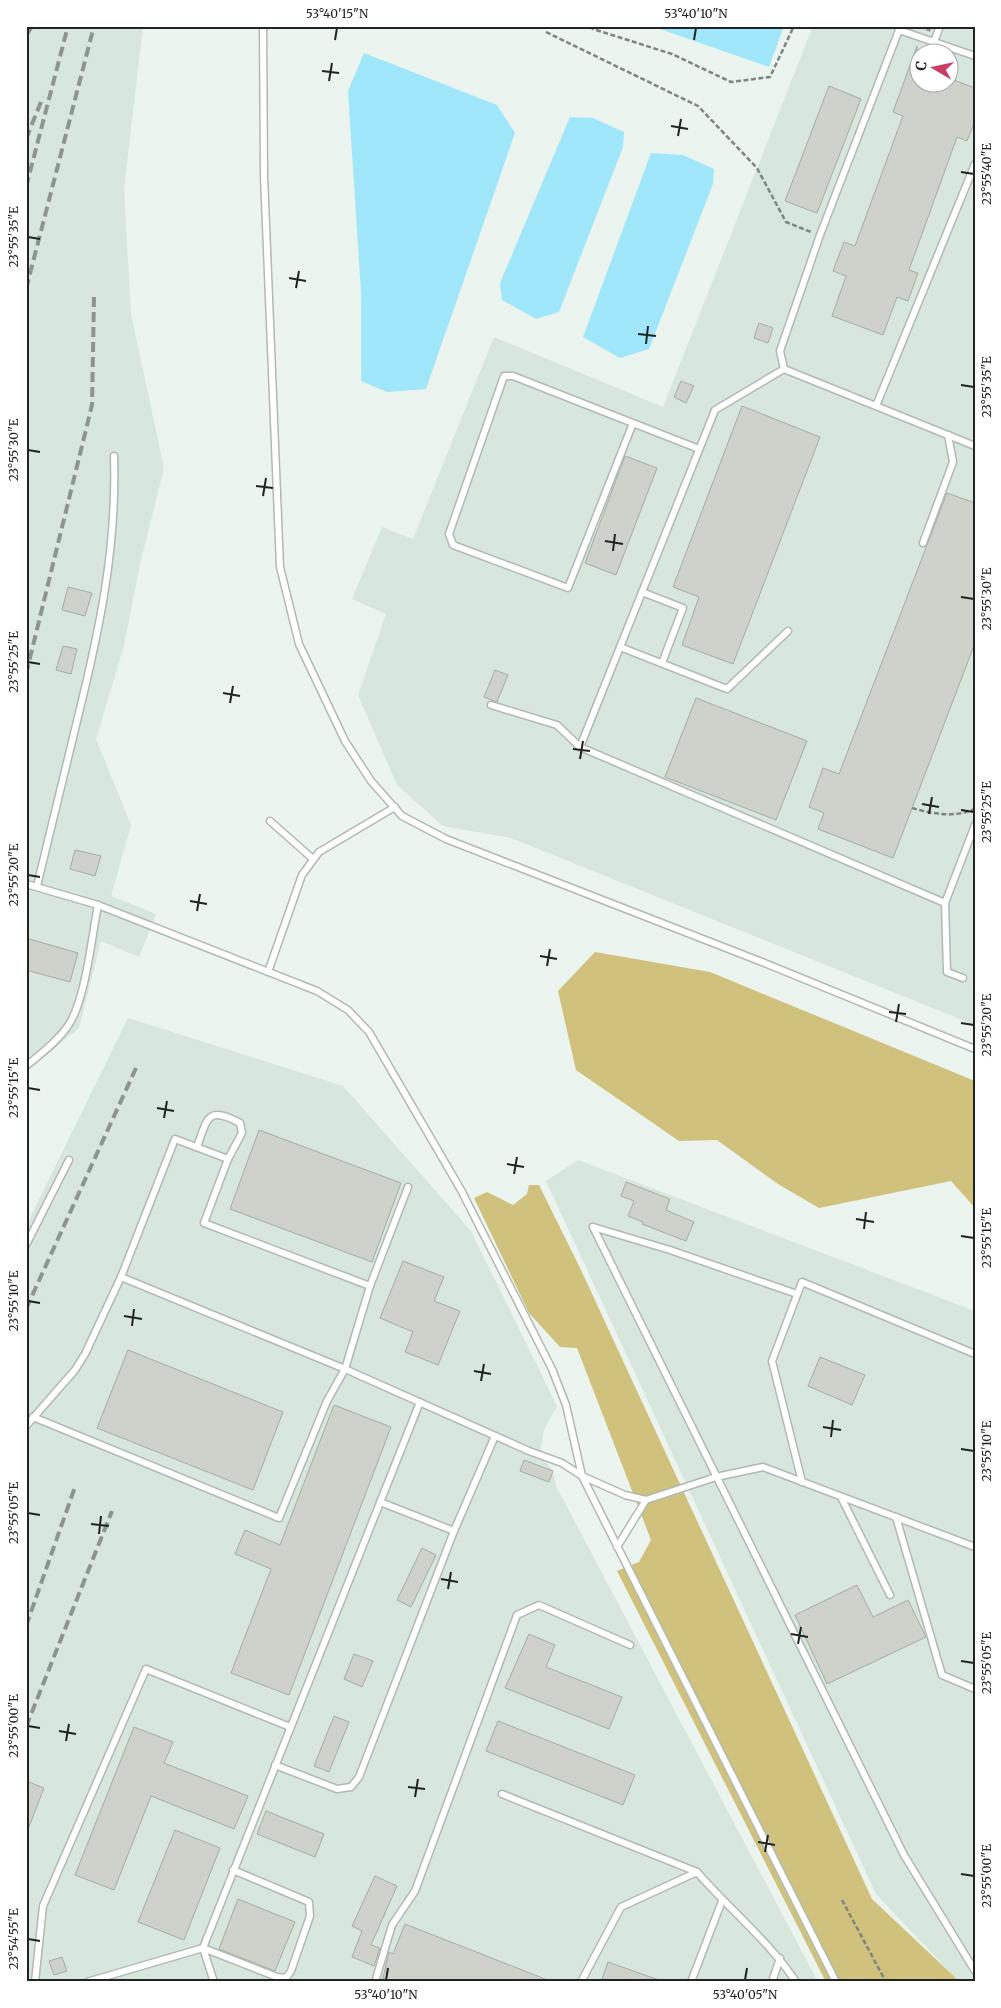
<svg xmlns="http://www.w3.org/2000/svg" width="1001" height="2008" font-family="Merriweather,serif">
  <style>
    .built { fill: #d7e7dd; fill-rule: evenodd }
    .green { fill: #d0c27d }
    .water { fill: #a1e7fb }
    .building { fill: #ced2ca; stroke: #a7aba3 }
    .lines { fill: none; stroke-linecap: round; stroke-linejoin: round }
    .lane-casing { stroke: #b0b9b3; stroke-width: 9 }
    .path { stroke: #7f8581; stroke-width: 2.5; stroke-dasharray: 5 2.5; stroke-linecap: butt }
    .lane { stroke: #fff; stroke-width: 6 }
    .rail { stroke: #8e9591; stroke-width: 4; stroke-dasharray: 10 5; stroke-linecap: butt }
    .ticks { fill: none; stroke: #212422; stroke-width: 2 }
    .neatline { fill: none; stroke: #212422; stroke-width: 2 }
    .ticks-label { font-size: 12px; text-anchor: middle; fill: #212422 }
  </style>
  <rect width="100%" height="100%" fill="#ebf4ee"/>
  <g class="built">
    <path d="M26 26H143L124 189 131 314 164 468 140 564 124 646 96 739 131 825 111 896 156 914 139 957 101 941 79 1028 26 1072Z"/>
    <path d="M813 26H975V1025L511 838 443 826 397 785 358 695 386 614 352 599 382 527 413 539 494 337 663 407ZM918 52H948V82H918Z"/>
    <path d="M128 1018 343 1086 471 1231 557 1406 544 1430 540 1455 553 1471 556 1486 818 1982H26V1226Z"/>
    <path d="M578 1160 975 1311V1982H959L876 1894 546 1181Z"/>
  </g>
  <g class="green">
    <path d="M595 952 710 972 975 1081V1208L951 1181 819 1208 778 1184 717 1140 679 1141 576 1070 558 991Z"/>
    <path d="M529 1185H539L581 1270 872 1899 960 1982H826L617 1571 639 1562 651 1540 577 1348 560 1347 529 1313 474 1198 487 1192 513 1205 527 1194Z"/>
  </g>
  <g class="water">
    <path d="M661 26H784L769 67 660 29Z"/>
    <path d="M364 53 497 105 515 133 426 389 387 392 361 381V292L348 91Z"/>
    <path d="M570 117 593 118 624 132 623 147 559 312 536 319 502 300 500 283Z"/>
    <path d="M651 153 683 155 714 169 713 184 649 349 620 358 583 337Z"/>
  </g>
  <g class="building">
    <path d="M917 46 918 82H948V78L975 88V121L967 141 957 137 909 270 918 273 908 301 897 297 883 335 832 316 846 276 833 271 844 242 855 246 903 116 893 112Z"/>
    <path d="M829 86 861 99 817 213 785 201Z"/>
    <path d="M759 323 773 328 768 343 754 338Z"/>
    <path d="M681 381 694 386 686 403 674 397Z"/>
    <path d="M742 406 820 437 733 664 682 645 699 597 673 587Z"/>
    <path d="M625 456 657 468 616 575 585 563Z"/>
    <path d="M947 493 975 503V643L893 858 818 829 824 813 809 807 823 768 839 774Z"/>
    <path d="M68 587 92 593 85 616 62 610Z"/>
    <path d="M63 646 77 649 71 674 56 670Z"/>
    <path d="M495 670 508 675 497 702 484 697Z"/>
    <path d="M696 698 807 741 776 820 665 777Z"/>
    <path d="M75 850 101 856 95 876 70 869Z"/>
    <path d="M26 938 78 953 70 982 26 970Z"/>
    <path d="M259 1130 401 1183 372 1262 230 1209Z"/>
    <path d="M626 1182 670 1199 666 1210 694 1222 686 1241 642 1224 643 1222 628 1216 634 1201 621 1196Z"/>
    <path d="M403 1261 444 1277 434 1301 460 1311 438 1365 405 1352 413 1332 380 1318Z"/>
    <path d="M128 1350 283 1412 253 1490 97 1428Z"/>
    <path d="M820 1357 865 1375 852 1405 808 1386Z"/>
    <path d="M334 1405 391 1427 289 1695 231 1673 271 1569 235 1554 245 1530 280 1545Z"/>
    <path d="M524 1460 553 1471 549 1482 520 1471Z"/>
    <path d="M422 1548 436 1555 411 1607 397 1600Z"/>
    <path d="M857 1585 873 1617 908 1600 926 1637 827 1684 795 1615Z"/>
    <path d="M529 1634 555 1645 546 1667 622 1697 609 1729 505 1688Z"/>
    <path d="M354 1654 373 1661 362 1687 344 1679Z"/>
    <path d="M334 1716 349 1722 329 1772 314 1766Z"/>
    <path d="M498 1721 635 1775 623 1805 486 1751Z"/>
    <path d="M134 1727 173 1742 164 1763 248 1796 234 1829 151 1796 114 1890 75 1875Z"/>
    <path d="M26 1781 44 1788 27 1832H26Z"/>
    <path d="M266 1811 324 1834 315 1857 257 1834Z"/>
    <path d="M175 1830 220 1848 184 1940 138 1922Z"/>
    <path d="M375 1876 397 1886 371 1945 380 1948 374 1966 352 1957 362 1931 352 1926Z"/>
    <path d="M238 1899 295 1922 275 1971 219 1949Z"/>
    <path d="M405 1924 550 1981V1982H382L389 1952 393 1954Z"/>
    <path d="M62 1957 67 1971 54 1975 49 1961Z"/>
    <path d="M608 1962 659 1980 658 1982H601Z"/>
  </g>
  <g class="lines">
    <defs>
      <g id="lane">
        <path d="M263 26 264 176 280 567 299 644 345 741 371 781 402 816 446 839 762 962 975 1049"/>
        <path d="M934 42 940 26"/>
        <path d="M784 369 780 351 820 235 899 30 975 56"/>
        <path d="M876 406 975 164"/>
        <path d="M633 423 568 588 453 545 449 534 504 376H513L699 449"/>
        <path d="M975 446 784 369 715 410 580 747 945 903 975 825"/>
        <path d="M923 543 953 462 948 435"/>
        <path d="M642 592 683 608 662 663"/>
        <path d="M620 647 727 689 788 631"/>
        <path d="M491 705 557 725 580 747"/>
        <path d="M270 821 313 859"/>
        <path d="M26 884 98 905 317 991 348 1010 369 1032 461 1190 552 1369 566 1405 582 1476 836 1982"/>
        <path d="M37 886C50 831 64 776 77 721 99 632 117 549 114 456"/>
        <path d="M945 903 947 972 963 978"/>
        <path d="M268 972 302 875 319 852 395 807"/>
        <path d="M26 1066C42 1053 63 1037 72 1019 86 992 92 936 98 905"/>
        <path d="M197 1147C208 1117 207 1106 240 1123L242 1133 228 1159"/>
        <path d="M593 1227 904 1855 975 1971"/>
        <path d="M593 1227 670 1250 797 1294"/>
        <path d="M26 1245 69 1160"/>
        <path d="M121 1277 175 1139 228 1159 204 1223 370 1286"/>
        <path d="M33 1417 279 1518 327 1401 345 1369 370 1286 408 1187"/>
        <path d="M26 1426 75 1370 85 1354 121 1277 345 1369 529 1451 562 1463 582 1476 625 1495 646 1500 716 1477 763 1467 975 1547"/>
        <path d="M802 1482 772 1361 802 1282 975 1354"/>
        <path d="M841 1497 890 1595"/>
        <path d="M380 1502 454 1531 495 1436"/>
        <path d="M896 1517 942 1675 975 1689"/>
        <path d="M617 1547 646 1500"/>
        <path d="M275 1765 337 1789 351 1787 359 1777 454 1531"/>
        <path d="M502 1794 697 1872"/>
        <path d="M35 1982 43 1906 146 1669 290 1727"/>
        <path d="M87 1982 203 1948 277 1977 286 1978 291 1971 310 1916 309 1902 233 1870"/>
        <path d="M214 1982 203 1948 420 1402"/>
        <path d="M375 1982 392 1925 415 1891 517 1615 539 1605 630 1645"/>
        <path d="M581 1982 621 1907 697 1872C729 1909 769 1941 796 1982"/>
        <path d="M691 1982 722 1901"/>
        <path d="M772 1982 780 1958"/>
      </g>
    </defs>
    <use href="#lane" class="lane-casing"/>
    <g class="path">
      <path d="M590 26 593 29 672 54 731 82 770 77 794 26"/>
      <path d="M546 32 698 106 757 168 786 222 811 232"/>
      <path d="M912 808C933 814 954 818 975 809"/>
      <path d="M842 1900 886 1982"/>
    </g>
    <use href="#lane" class="lane"/>
    <g class="rail">
      <path d="M928 31 930 26"/>
      <path d="M26 36 32 26"/>
      <path d="M26 139 43 97"/>
      <path d="M26 187 68 26"/>
      <path d="M26 289 94 26"/>
      <path d="M26 674 92 405 94 297"/>
      <path d="M26 1309 136 1068"/>
      <path d="M26 1626 75 1487"/>
      <path d="M26 1727 112 1511"/>
    </g>
  </g>
  <path class="ticks" d="M335 40 337 28M694 40 696 28M322 71 339 73M329 81 332 63M671 126 688 129M678 136 681 119M961 172 974 174M28 237 40 239M289 278 306 281M296 288 299 271M638 334 656 336M646 344 648 326M961 385 974 387M28 450 40 452M256 486 273 488M263 496 266 478M605 541 623 544M613 551 615 534M961 597 974 599M28 662 40 664M223 693 240 696M230 703 233 686M573 749 590 751M580 759 583 741M922 804 939 807M961 810 974 812M929 814 932 797M28 875 40 877M190 901 207 904M197 911 200 894M540 956 557 959M547 966 550 949M889 1012 906 1014M896 1022 899 1004M961 1023 974 1025M28 1088 40 1090M157 1108 174 1111M164 1118 167 1101M507 1164 524 1167M514 1174 517 1157M856 1219 874 1222M864 1229 866 1212M961 1236 974 1238M28 1301 40 1303M124 1316 142 1319M132 1326 134 1309M474 1371 491 1374M481 1381 484 1364M823 1427 841 1430M831 1437 833 1420M961 1449 974 1451M28 1513 40 1515M91 1524 109 1526M99 1534 101 1516M441 1579 458 1582M448 1589 451 1572M791 1634 808 1637M798 1644 801 1627M961 1661 974 1663M28 1726 40 1728M59 1731 76 1734M66 1741 69 1724M408 1787 425 1789M415 1797 418 1779M758 1842 775 1845M765 1852 768 1835M961 1874 974 1876M28 1939 40 1941M386 1980 388 1968M745 1980 747 1968"/>
  <rect width="1001" height="2008" fill="none" stroke="#ffffff" stroke-width="55"/>
  <g transform="translate(934 68) rotate(279)"><circle r="24" fill="#ffffff" stroke="#a6a7a7"/>
  <path d="M0-4L9 19L0 12L-9 19Z" fill="#cb3d66"/>
  <text y="-8" font-size="14" font-weight="bold" text-anchor="middle" fill="#212422">С</text>
  </g>
  <rect x="28" y="28" width="946" height="1952" class="neatline"/>
  <g class="ticks-label">
    <text x="337" y="18">53°40'15"N</text>
    <text x="696" y="18">53°40'10"N</text>
    <text transform="translate(987 174) rotate(-90)" y="4">23°55'40"E</text>
    <text transform="translate(14 237) rotate(-90)" y="4">23°55'35"E</text>
    <text transform="translate(987 387) rotate(-90)" y="4">23°55'35"E</text>
    <text transform="translate(14 450) rotate(-90)" y="4">23°55'30"E</text>
    <text transform="translate(987 599) rotate(-90)" y="4">23°55'30"E</text>
    <text transform="translate(14 662) rotate(-90)" y="4">23°55'25"E</text>
    <text transform="translate(987 812) rotate(-90)" y="4">23°55'25"E</text>
    <text transform="translate(14 875) rotate(-90)" y="4">23°55'20"E</text>
    <text transform="translate(987 1025) rotate(-90)" y="4">23°55'20"E</text>
    <text transform="translate(14 1088) rotate(-90)" y="4">23°55'15"E</text>
    <text transform="translate(987 1238) rotate(-90)" y="4">23°55'15"E</text>
    <text transform="translate(14 1301) rotate(-90)" y="4">23°55'10"E</text>
    <text transform="translate(987 1451) rotate(-90)" y="4">23°55'10"E</text>
    <text transform="translate(14 1513) rotate(-90)" y="4">23°55'05"E</text>
    <text transform="translate(987 1663) rotate(-90)" y="4">23°55'05"E</text>
    <text transform="translate(14 1726) rotate(-90)" y="4">23°55'00"E</text>
    <text transform="translate(987 1876) rotate(-90)" y="4">23°55'00"E</text>
    <text transform="translate(14 1939) rotate(-90)" y="4">23°54'55"E</text>
    <text x="386" y="1999">53°40'10"N</text>
    <text x="745" y="1999">53°40'05"N</text>
  </g>
</svg>
